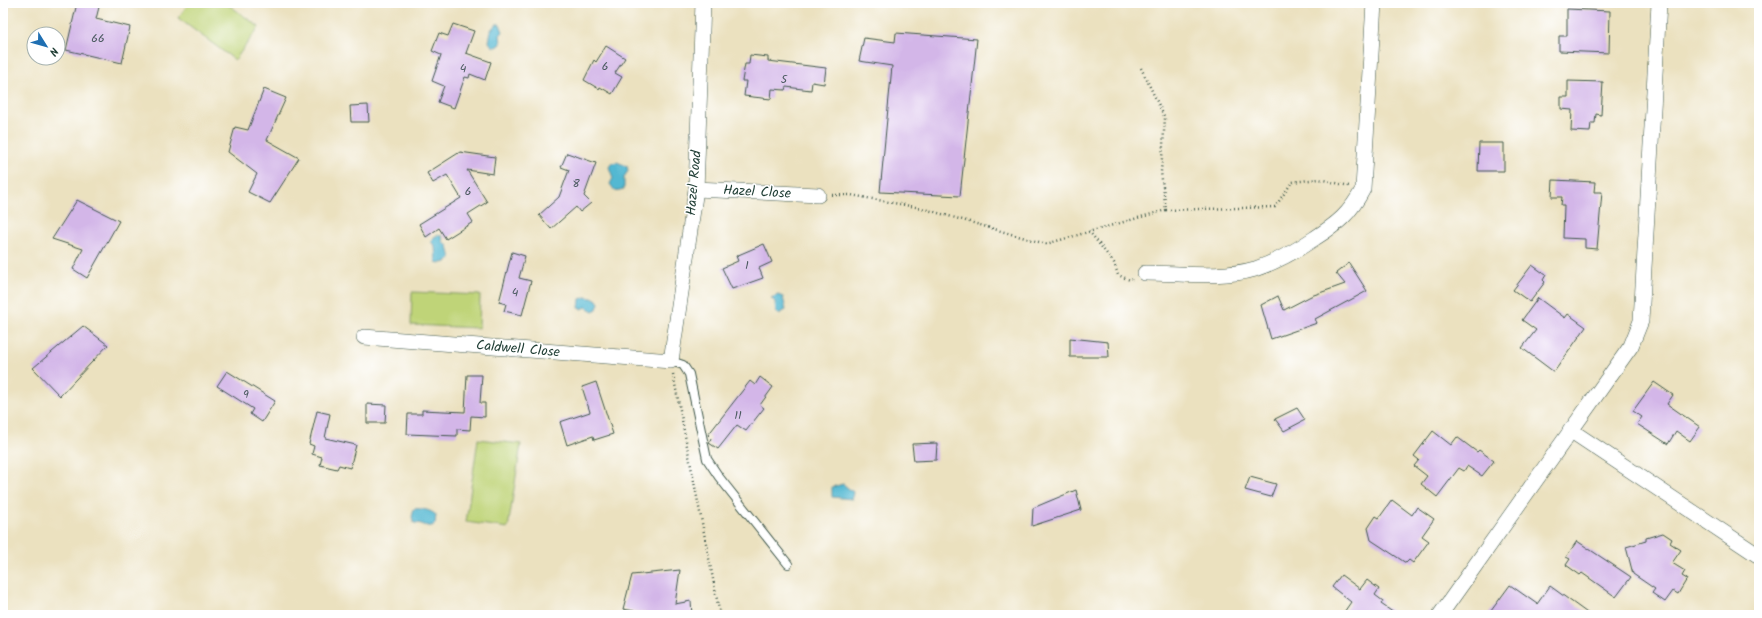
<svg xmlns="http://www.w3.org/2000/svg" width="1762" height="618" font-family="Kalam,sans-serif">
  <style>
    .green { fill: #bfd478; stroke: #6f8856 }
    .water { fill: #53b8d2; stroke: #397a83 }
    .building { fill: #d3b6e8 }
    .lines { fill: none; stroke-linecap: round; stroke-linejoin: round }
    .service-casing { stroke: #3e5649; stroke-width: 10 }
    .minor-casing { stroke: #3e5649; stroke-width: 16 }
    .path { stroke: #3e5649; stroke-width: 2.5; stroke-dasharray: 1 3; stroke-linecap: butt }
    .service { stroke: #fff; stroke-width: 8 }
    .minor { stroke: #fff; stroke-width: 15 }
    .labels { text-anchor: middle; dominant-baseline: central; stroke-width: 3; stroke-linejoin: round; paint-order: stroke }
    .number-label { font-size: 12px; fill: #4c5b61 }
    .street-label { font-size: 14px; fill: #1f3d34; stroke: #fff }
  </style>
  <rect width="100%" height="100%" fill="#fff"/>
  <filter id="ink" filterUnits="userSpaceOnUse"><feTurbulence type="fractalNoise" baseFrequency=".025" numOctaves="2"/><feDisplacementMap in="SourceGraphic" scale="8" xChannelSelector="R" yChannelSelector="G"/><feConvolveMatrix kernelMatrix="1 2 1 2 8 2 1 2 1" color-interpolation-filters="sRGB"/></filter>
  <filter id="wash" filterUnits="userSpaceOnUse"><feTurbulence type="fractalNoise" baseFrequency=".012" numOctaves="4" result="noise"/><feDisplacementMap in="SourceGraphic" scale="16" xChannelSelector="R" yChannelSelector="G"/><feGaussianBlur stdDeviation="0.9" result="paint"/><feColorMatrix in="noise" values="0 0 0 0 0 0 0 0 0 0 0 0 0 0 0 0 0 1.4 0 .05"/><feComposite in="paint" operator="in"/></filter>
  <g filter="url(#wash)">
    <rect width="100%" height="100%" fill="#ebe1bf"/>
    <g class="green">
      <path d="M189 3H226L259 27 235 60 178 18Z"/>
      <path d="M412 292 480 295 479 328 411 325Z"/>
      <path d="M478 439 521 444 508 528 466 522Z"/>
    </g>
    <g class="water">
      <path d="M496 24H500L503 32 500 35 501 44 497 47 492 46 489 42 491 30Z"/>
      <path d="M617 162 627 166 628 171 624 177V189L615 191 610 184 613 178 609 167 612 163Z"/>
      <path d="M437 235 442 236 443 242 448 246 451 259C445 263 442 264 436 262L435 246 431 242 433 238Z"/>
      <path d="M778 295 783 297 786 310 779 314 776 312 775 302 771 298Z"/>
      <path d="M586 297 596 299 599 303 597 309 593 311 586 307 582 309 579 308 580 299Z"/>
      <path d="M843 484 853 492 852 499 832 497V487Z"/>
      <path d="M414 509C421 508 431 510 436 515L435 524C428 530 423 522 414 523L412 517Z"/>
    </g>
    <g id="blocks">
      <g class="building">
        <path d="M77 3H100L96 19 130 27 122 63 66 50Z"/>
        <path d="M1567 9 1610 11 1609 53 1559 51V36H1567Z"/>
        <path d="M453 24 474 31 466 53 491 62 485 80 470 74 469 78 465 77 454 108 438 102 444 86 432 81 441 55 432 51 439 33 448 36Z"/>
        <path d="M896 33 977 39 960 196 880 192 892 66 859 61 864 38 895 42Z"/>
        <path d="M606 46 625 58 615 73 622 77 612 94 600 87 599 89 584 80 594 60 596 62Z"/>
        <path d="M750 55 768 57V61L826 68 824 84 812 82 811 90 786 87 785 90 772 89 771 99 744 96 746 81H742L745 64H749Z"/>
        <path d="M1568 81 1603 82 1601 115 1596 114 1595 123H1591L1590 132 1571 131 1572 110 1561 109V97H1568Z"/>
        <path d="M264 89 286 98 267 140 299 158 270 203 248 192 257 174 228 152 235 127 248 130Z"/>
        <path d="M368 105 369 122H351L350 106Z"/>
        <path d="M1479 143H1504V171H1478Z"/>
        <path d="M460 152 495 157 493 174 467 170 487 202 468 214 473 222 446 239 439 228 426 237 419 224 461 198 447 175 433 183 427 173Z"/>
        <path d="M567 153 596 163 584 196 591 203 580 212 576 207 551 229 539 215 559 197 569 170 561 167Z"/>
        <path d="M1553 180 1595 182 1594 192H1602L1597 249 1585 248V239L1563 238 1564 205H1561L1562 197H1552Z"/>
        <path d="M77 200 119 221 87 278 73 269 83 249 52 239Z"/>
        <path d="M764 244 772 262 759 268 763 278 732 289 722 268 738 261 736 256Z"/>
        <path d="M512 252 525 256 519 278 531 281 522 315 504 311 506 304 499 302Z"/>
        <path d="M1349 263 1367 291 1315 319 1317 323 1271 339 1261 305 1278 296 1284 310 1311 296 1345 284 1336 273Z"/>
        <path d="M1532 265 1546 275 1543 280 1545 282 1530 302 1513 290Z"/>
        <path d="M1538 298 1565 318 1568 314 1586 327 1554 372 1522 348 1536 330 1522 320Z"/>
        <path d="M83 326 108 345 60 396 33 368Z"/>
        <path d="M1070 338 1108 342 1109 357H1070Z"/>
        <path d="M227 371 275 401 262 422 250 414 253 409 217 386Z"/>
        <path d="M467 375H482L480 403H485V417L471 416 470 430 457 429V436L407 434 408 414H422V410L465 412Z"/>
        <path d="M760 377 773 387 760 405 764 408 746 431 737 425 718 449 709 443 711 438 708 435 750 381 755 385Z"/>
        <path d="M596 382 613 434 594 440 593 436 567 445 560 422 590 412 582 387Z"/>
        <path d="M1654 382 1673 395 1667 404 1700 427 1690 441 1676 431 1668 444 1637 424 1642 417 1633 411Z"/>
        <path d="M367 404 386 405 385 423H367Z"/>
        <path d="M1297 408 1305 420 1284 431 1275 419Z"/>
        <path d="M317 411 330 414 325 438 356 445 350 468 339 465 337 469 320 465 322 457 312 454 314 446 309 444Z"/>
        <path d="M1433 431 1451 445 1457 437 1477 452 1479 450 1494 461 1482 476 1467 466 1464 471 1459 468 1437 497 1421 484 1427 476 1414 466 1419 460 1414 456Z"/>
        <path d="M937 443 936 460 914 461 912 444Z"/>
        <path d="M1250 477 1276 484 1271 497 1245 490Z"/>
        <path d="M1076 490 1081 510 1032 526 1033 508Z"/>
        <path d="M1392 500 1412 515 1417 507 1434 519 1422 536 1429 541 1413 563 1409 560 1406 563 1371 540 1368 528 1376 516 1379 518Z"/>
        <path d="M1663 533 1672 539 1670 543 1681 550 1672 563 1685 571 1682 576 1687 579 1678 594 1673 591 1665 602 1652 593 1655 589 1633 574 1626 547 1646 541V538Z"/>
        <path d="M1577 541 1631 577 1616 597 1582 573 1580 575 1566 565 1570 559 1566 557Z"/>
        <path d="M680 570 675 604 691 601 692 615H647L646 613 623 609 632 575Z"/>
        <path d="M1341 575 1360 589 1367 580 1379 589 1375 595 1383 601 1381 604 1397 615H1342L1351 602 1332 587Z"/>
        <path d="M1510 585 1537 604 1550 586 1590 615H1488Z"/>
      </g>
    </g>
  </g>
  <g filter="url(#ink)">
    <use href="#blocks" fill-opacity="0" stroke="#3e5649" stroke-width="1"/>
    <g class="lines">
      <defs>
        <path id="service" d="M671 361 683 365 689 374 707 459 719 477 788 564"/>
        <g id="minor">
          <path d="M696 189 818 195"/>
          <path d="M1145 273C1179 273 1222 279 1255 269 1276 262 1296 251 1315 238 1337 224 1350 214 1363 189L1374 3"/>
          <path d="M364 337 671 361 696 189 703 3"/>
          <path d="M1570 430 1759 556"/>
          <path d="M1440 615 1631 346 1641 321 1659 3"/>
        </g>
      </defs>
      <use href="#service" class="service-casing"/>
      <use href="#minor" class="minor-casing"/>
      <g class="path">
        <path d="M1141 68 1165 118 1161 172 1166 210 1275 207 1292 182 1319 179 1349 186"/>
        <path d="M832 195H851L921 208 1046 244 1166 210"/>
        <path d="M1089 231 1114 263 1118 275 1130 280 1132 279"/>
        <path d="M673 374 720 615"/>
      </g>
      <use href="#service" class="service"/>
      <use href="#minor" class="minor"/>
    </g>
  </g>
  <g class="labels">
    <g class="number-label">
      <text x="98" y="38">66</text>
      <text x="605" y="66">6</text>
      <text x="463" y="68">4</text>
      <text x="784" y="79">5</text>
      <text x="576" y="183">8</text>
      <text x="468" y="191">6</text>
      <text x="747" y="265">1</text>
      <text x="515" y="292">4</text>
      <text x="246" y="394">9</text>
      <text x="738" y="415">11</text>
    </g>
    <g class="street-label">
      <text transform="translate(694 183) rotate(-85)">Hazel Road</text>
      <text transform="translate(757 192) rotate(3)">Hazel Close</text>
      <text transform="translate(518 349) rotate(5)">Caldwell Close</text>
    </g>
  </g>
  <rect width="1762" height="618" fill="none" stroke="#fff" stroke-width="16"/>
  <g transform="translate(46 46) rotate(127)"><circle r="19" fill="#ffffff" stroke="#a5b1ae"/>
  <path d="M0-3L7 15L0 10L-7 15Z" fill="#1f6fb2"/>
  <text y="-6" font-size="11" font-weight="bold" text-anchor="middle" fill="#1f3d34">N</text>
  </g>
</svg>
